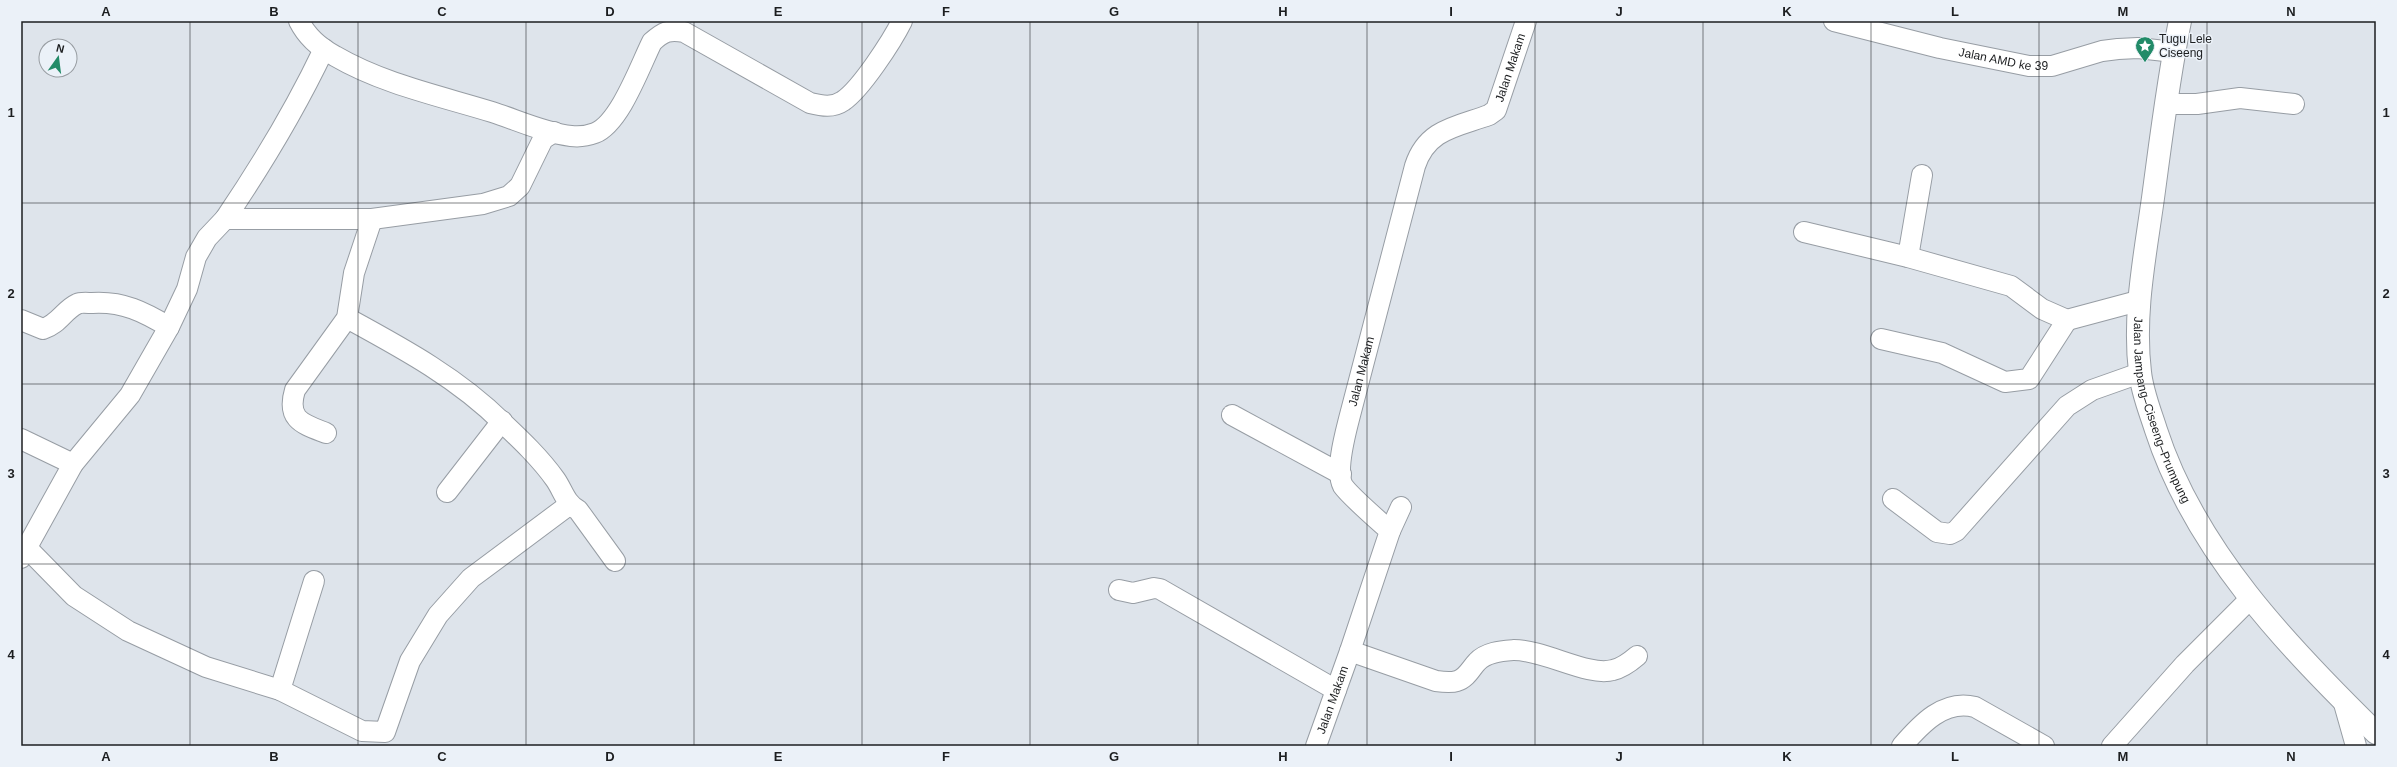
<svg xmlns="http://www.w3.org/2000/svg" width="2397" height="767" font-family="Helvetica,sans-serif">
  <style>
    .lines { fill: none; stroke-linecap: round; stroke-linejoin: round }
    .minor-casing { stroke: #979da4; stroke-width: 22 }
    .major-casing { stroke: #979da4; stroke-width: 24 }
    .minor { stroke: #fff; stroke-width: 20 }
    .major { stroke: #fff; stroke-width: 22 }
    .grid { fill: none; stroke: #1c1e20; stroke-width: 1; stroke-opacity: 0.55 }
    .labels { text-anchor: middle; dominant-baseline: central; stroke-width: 3; stroke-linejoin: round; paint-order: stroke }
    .poi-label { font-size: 12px; fill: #1c1e20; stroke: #ebf1f8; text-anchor: start }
    .street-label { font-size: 12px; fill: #1c1e20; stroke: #ebf1f8 }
    .neatline { fill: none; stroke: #1c1e20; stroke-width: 1.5 }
    .grid-label { font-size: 13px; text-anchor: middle; font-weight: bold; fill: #1c1e20 }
  </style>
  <rect width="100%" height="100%" fill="#dee4eb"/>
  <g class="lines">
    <defs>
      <g id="minor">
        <path d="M299 21C307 37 320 48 335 56 383 84 440 96 492 112 517 120 545 133 571 136 579 137 587 136 595 133 620 123 640 66 652 42 663 32 669 29 684 32L810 103C822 106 833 108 843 101 861 89 892 41 902 21"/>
        <path id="s1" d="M1834 21 1940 48 2029 66H2052L2102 51 2118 49 2138 48 2174 52"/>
        <path d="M2166 104H2197L2240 98 2294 104"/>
        <path d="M225 219C263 163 295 110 324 49"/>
        <path d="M1804 232 1908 257 2011 286 2042 309 2067 320 2138 301"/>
        <path d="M1908 257 1922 175"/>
        <path d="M347 318C402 348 458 378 503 423 521 440 540 458 555 479 563 490 565 503 578 510L615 561"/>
        <path d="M21 320 43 329C59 324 64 310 77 304 81 302 88 303 92 303 123 301 144 312 169 327"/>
        <path d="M1881 339 1942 353 2005 382 2029 379 2067 320"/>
        <path d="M1232 415 1341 474"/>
        <path d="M326 433C303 424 286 420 295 390L347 318 354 273 372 219"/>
        <path d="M21 439 73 464"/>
        <path d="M447 492 502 421"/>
        <path d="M1893 499 1937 532 1950 534 1956 531 2067 406 2092 390 2140 373"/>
        <path d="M1390 531 1401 507"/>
        <path d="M26 547 74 596 128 631 206 667 280 690 362 731 385 732 410 661 438 615 471 578 569 505"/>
        <path d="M21 558 73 464 130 395 169 327 187 289 196 257 207 238 225 219H372L483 204 509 196 520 186 543 139 554 132"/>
        <path d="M1119 590 1133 593 1154 588 1160 589 1336 690"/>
        <path d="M1350 651 1436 681C1443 682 1451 683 1457 681 1467 678 1471 668 1477 662 1486 652 1502 651 1514 650 1545 650 1588 677 1613 670 1622 668 1630 662 1637 656"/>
        <path d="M280 690 314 581"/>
        <path d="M2343 700 2356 746"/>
        <path id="s2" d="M1316 746 1350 651 1390 531C1379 521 1350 496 1343 486 1335 471 1345 435 1349 419L1415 166C1427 129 1456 127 1489 115L1496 110 1526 21"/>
        <path d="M1902 746C1921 724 1944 699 1975 707L2044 746"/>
        <path d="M2112 746 2185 664 2250 599"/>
      </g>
      <g id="major">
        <path id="s3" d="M2180 21C2168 80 2161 139 2153 198 2145 256 2133 314 2140 372 2142 392 2150 411 2156 430 2195 550 2287 646 2376 733"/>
      </g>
    </defs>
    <use href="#minor" class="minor-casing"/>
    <use href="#major" class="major-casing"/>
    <use href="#minor" class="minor"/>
    <use href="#major" class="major"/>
  </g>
  <path class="grid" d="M190 21V746M358 21V746M526 21V746M694 21V746M862 21V746M1030 21V746M1198 21V746M1367 21V746M1535 21V746M1703 21V746M1871 21V746M2039 21V746M2207 21V746M21 203H2376M21 384H2376M21 564H2376"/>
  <defs>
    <symbol id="sight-pin" viewBox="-11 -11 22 30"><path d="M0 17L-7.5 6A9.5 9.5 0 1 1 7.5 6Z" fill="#228b68" stroke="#ebf1f8"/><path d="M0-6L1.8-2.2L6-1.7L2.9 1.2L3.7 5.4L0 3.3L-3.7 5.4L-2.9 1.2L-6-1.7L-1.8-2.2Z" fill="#fff"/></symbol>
  </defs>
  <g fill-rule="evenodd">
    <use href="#sight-pin" x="2134" y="35" width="22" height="30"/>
  </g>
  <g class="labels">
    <g class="poi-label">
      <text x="2159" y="39">Tugu Lele<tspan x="2159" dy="14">Ciseeng</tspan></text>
    </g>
    <g class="street-label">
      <text stroke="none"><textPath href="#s1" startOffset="174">Jalan AMD ke 39</textPath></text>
      <text stroke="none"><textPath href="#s2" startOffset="770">Jalan Makam</textPath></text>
      <text stroke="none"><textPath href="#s2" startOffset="410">Jalan Makam</textPath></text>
      <text stroke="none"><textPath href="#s3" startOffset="396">Jalan Jampang–Ciseeng–Prumpung</textPath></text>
      <text stroke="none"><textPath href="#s2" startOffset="49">Jalan Makam</textPath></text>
    </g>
  </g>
  <rect width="2397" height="767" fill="none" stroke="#ebf1f8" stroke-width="44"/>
  <g transform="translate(58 58) rotate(14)"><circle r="19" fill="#ebf1f8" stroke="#989da2"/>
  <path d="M0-3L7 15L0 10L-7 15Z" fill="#228b68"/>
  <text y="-6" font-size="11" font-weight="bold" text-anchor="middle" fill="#1c1e20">N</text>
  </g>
  <rect x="22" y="22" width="2353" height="723" class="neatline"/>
  <g class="grid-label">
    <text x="106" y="16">A</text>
    <text x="274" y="16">B</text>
    <text x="442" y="16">C</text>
    <text x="610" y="16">D</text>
    <text x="778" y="16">E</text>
    <text x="946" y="16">F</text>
    <text x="1114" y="16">G</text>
    <text x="1283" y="16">H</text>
    <text x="1451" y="16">I</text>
    <text x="1619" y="16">J</text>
    <text x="1787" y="16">K</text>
    <text x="1955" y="16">L</text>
    <text x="2123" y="16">M</text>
    <text x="2291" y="16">N</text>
    <text x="11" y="117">1</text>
    <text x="2386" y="117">1</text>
    <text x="11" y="298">2</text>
    <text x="2386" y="298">2</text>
    <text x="11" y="478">3</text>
    <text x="2386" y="478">3</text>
    <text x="11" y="659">4</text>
    <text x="2386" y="659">4</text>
    <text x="106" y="761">A</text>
    <text x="274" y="761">B</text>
    <text x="442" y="761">C</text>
    <text x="610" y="761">D</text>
    <text x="778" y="761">E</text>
    <text x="946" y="761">F</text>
    <text x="1114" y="761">G</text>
    <text x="1283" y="761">H</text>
    <text x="1451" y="761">I</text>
    <text x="1619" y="761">J</text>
    <text x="1787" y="761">K</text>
    <text x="1955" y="761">L</text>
    <text x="2123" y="761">M</text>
    <text x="2291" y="761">N</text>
  </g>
</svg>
